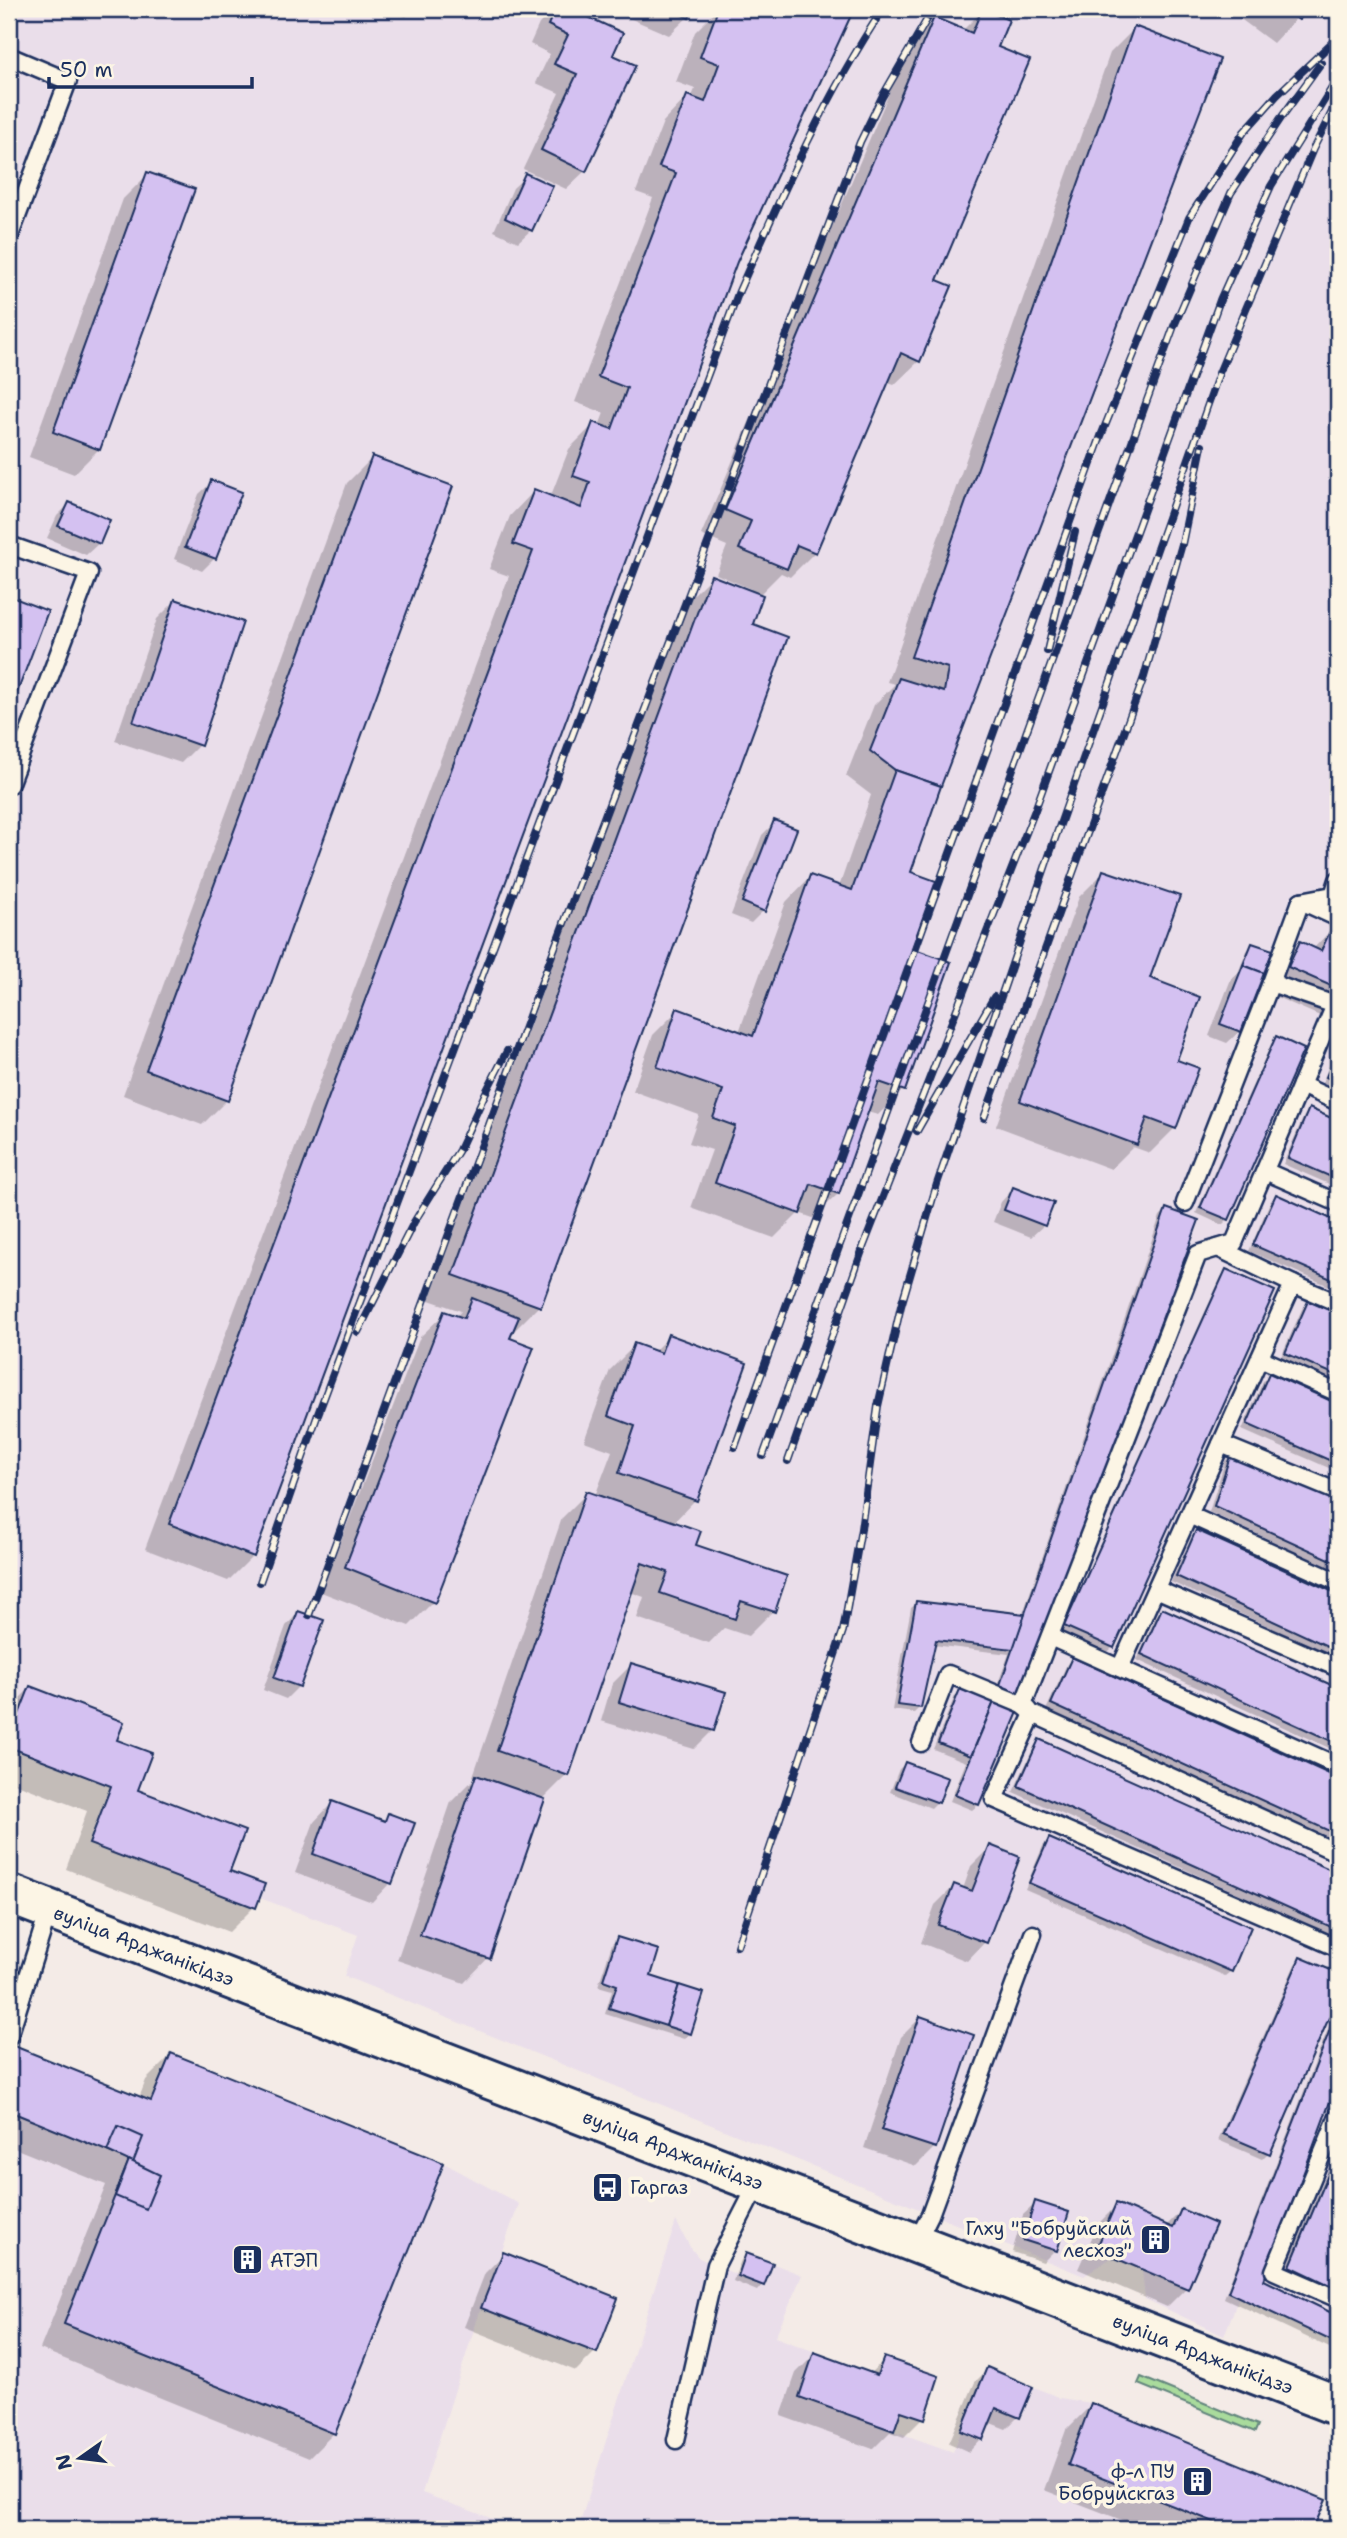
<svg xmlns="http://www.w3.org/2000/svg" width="1347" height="2538" font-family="'Shantell Sans',sans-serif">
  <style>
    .built { fill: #eadeea }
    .green { fill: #a9db9c; stroke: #62857d; stroke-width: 2 }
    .shadow { fill: #0003 }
    .building { fill: #d4c1f1; stroke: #1b2f5e; stroke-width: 2 }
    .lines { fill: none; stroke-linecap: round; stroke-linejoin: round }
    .lane-casing { stroke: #1b2f5e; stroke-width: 21 }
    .secondary-casing { stroke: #1b2f5e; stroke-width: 44 }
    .lane { stroke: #fcf5e5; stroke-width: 16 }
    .secondary { stroke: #fcf5e5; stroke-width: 38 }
    .rail-casing { stroke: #1b2f5e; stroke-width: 8 }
    .rail { stroke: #fcf5e5; stroke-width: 5; stroke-dasharray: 16; stroke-linecap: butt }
    .labels { text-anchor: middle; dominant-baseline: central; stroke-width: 7; stroke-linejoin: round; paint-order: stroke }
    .street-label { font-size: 19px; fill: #1b2f5e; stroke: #fcf5e5 }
    .poi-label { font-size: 19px; fill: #1b2f5e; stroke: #fcf5e5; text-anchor: start }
  </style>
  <rect width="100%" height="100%" fill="#f4ebe7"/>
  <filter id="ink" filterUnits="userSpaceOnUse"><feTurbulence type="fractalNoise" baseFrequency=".0143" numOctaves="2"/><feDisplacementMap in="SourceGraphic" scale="14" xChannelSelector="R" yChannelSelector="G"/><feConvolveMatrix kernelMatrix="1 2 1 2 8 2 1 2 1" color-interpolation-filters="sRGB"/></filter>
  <g filter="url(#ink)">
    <g class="built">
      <path d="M9 9H1338V2344L1239 2297 1224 2336 1145 2299 1142 2270 1113 2257 1084 2276 344 1976 358 1935 260 1898 256 1908 89 1844 111 1786 9 1747Z"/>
      <path d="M9 2044 151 2101 171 2053 444 2163 519 2204 481 2308 422 2493 521 2529H9Z"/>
      <path d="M676 2221 690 2247 699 2258 737 2275 746 2253 802 2275 775 2337 877 2375 884 2357 939 2376 925 2419 901 2411 894 2431 953 2452 987 2367 1060 2398 1091 2403 1326 2500 1316 2529H578Z"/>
    </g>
    <path class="green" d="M1141 2377 1258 2425 1255 2432 1138 2384Z"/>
    <g class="shadow">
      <path d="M383 9H415L406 17Z"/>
      <path d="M554 9H567L621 34 611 56 585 171 566 189 523 169 559 93 536 83 550 54 530 44 539 24Z"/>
      <path d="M608 9H691L688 17 669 35Z"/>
      <path d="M718 9H852L736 261 253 1556 228 1581 145 1549 509 576 489 569 510 516 534 491 550 498 569 449 594 424 599 426 604 413 575 402 653 198 636 192 663 122 687 97 691 99 695 89 676 82 695 32Z"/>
      <path d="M1227 9H1305L1273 43Z"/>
      <path d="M982 11 995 48 934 281 919 361 894 385 886 382 815 552 790 577 781 573 759 595 539 1306 514 1331 512 1330 433 1602 409 1626 321 1592 420 1337 445 1313 456 1317 461 1311 429 1300 686 602 711 577 750 592 751 589 716 574 727 546 701 535 910 44 935 19 962 31Z"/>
      <path d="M1135 28 940 786 909 873 910 950 949 963 903 1090 878 1115 867 1112 838 1194 813 1218 799 1213 774 1238 691 1208 712 1150 689 1143 699 1115 633 1091 653 1035 678 1010 739 1032 786 902 810 877 839 887 871 795 846 776 874 705 895 684 887 682 1110 53Z"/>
      <path d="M148 174 99 449 74 474 29 457 123 199Z"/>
      <path d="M526 176 531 230 518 242 494 231 513 188Z"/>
      <path d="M372 458 227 1100 202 1125 123 1095 347 483Z"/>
      <path d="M212 482 215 558 202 571 174 559 199 494Z"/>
      <path d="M69 504 99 543 86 555 47 538 57 516Z"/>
      <path d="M9 598 46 612 9 709Z"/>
      <path d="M175 601 199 745 181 763 115 741 157 619Z"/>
      <path d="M775 822 763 911 751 923 731 915 762 835Z"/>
      <path d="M1104 872 1148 979 1175 1061V1128L1150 1153 1133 1147 1111 1169 996 1126 1079 897Z"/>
      <path d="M1332 929 1338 932V1024L1265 992 1275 968 1300 943 1313 949Z"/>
      <path d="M1253 945 1240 1031 1227 1043 1209 1036 1231 979 1238 973 1247 951Z"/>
      <path d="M1276 1038 1228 1219 1222 1225 1196 1213 1271 1044Z"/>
      <path d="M1338 1043V1091L1322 1083Z"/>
      <path d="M1310 1110 1338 1123V1188L1283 1164 1304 1116Z"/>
      <path d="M1013 1189 1044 1225 1031 1237 993 1222 1001 1202Z"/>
      <path d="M1276 1196 1338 1224V1290L1249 1251 1270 1202Z"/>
      <path d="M1166 1210 1021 1694 1015 1699 995 1691 1009 1654 933 1645 920 1707 914 1713 892 1710 911 1608 917 1603 1022 1616 1160 1216Z"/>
      <path d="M1226 1271 1113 1647 1107 1653 1060 1632 1221 1277Z"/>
      <path d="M1308 1303 1338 1316V1384L1280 1359 1302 1309Z"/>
      <path d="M669 1336 695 1500 673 1523 694 1546 785 1577 773 1611 748 1636 724 1628 709 1643 637 1618 644 1597 630 1592 567 1775 543 1799 488 1958 464 1983 397 1960 451 1802 476 1777 473 1776 562 1518 587 1493 595 1496 612 1451 584 1441 610 1370 635 1345 653 1352Z"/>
      <path d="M1269 1376 1338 1406V1472L1242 1430 1263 1381Z"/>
      <path d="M1231 1456 1338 1503V1571L1209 1512 1225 1461Z"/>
      <path d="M1197 1532 1338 1596V1658L1171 1582 1191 1538Z"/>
      <path d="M1162 1610 1338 1690V1752L1137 1660 1156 1616Z"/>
      <path d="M298 1613 299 1686 286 1699 263 1690 286 1626Z"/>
      <path d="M1073 1659 1338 1780V1843L1046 1710 1067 1664Z"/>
      <path d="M631 1665 713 1730 694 1749 601 1721 612 1684Z"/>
      <path d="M30 1688 115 1741 135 1791 228 1872 254 1907 229 1932 66 1869 87 1811 9 1781V1709Z"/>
      <path d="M960 1691 1016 1713 978 1805 972 1810 950 1801 966 1762 933 1749 955 1696Z"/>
      <path d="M1039 1741 1338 1875V1938L1013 1792 1034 1747Z"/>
      <path d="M905 1764 946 1779 937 1802 931 1808 890 1792 899 1769Z"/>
      <path d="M332 1803 382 1822 389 1815 390 1883 372 1902 295 1873 314 1822Z"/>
      <path d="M1049 1840 1231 1971 1225 1976 1025 1889 1043 1846Z"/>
      <path d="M990 1847 985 1942 967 1961 921 1943 935 1905 954 1886 963 1889 971 1866Z"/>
      <path d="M618 1939 690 2033 684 2039 605 2014 612 1990 598 1986 612 1944Z"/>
      <path d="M1300 1959 1338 1975V1992L1268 2153 1262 2159 1218 2140 1295 1964Z"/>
      <path d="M1338 2003V2075L1262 2281 1338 2318V2352L1224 2298Z"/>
      <path d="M920 2018 935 2147 916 2166 864 2148 901 2037Z"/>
      <path d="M9 2045 139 2098 146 2080 171 2055 334 2433 309 2458 40 2349 106 2185 9 2146Z"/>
      <path d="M1338 2146V2278L1329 2292 1285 2272Z"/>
      <path d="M1036 2203 1055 2250 1043 2262 1012 2252 1023 2215Z"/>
      <path d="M1117 2205 1166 2226 1181 2211 1213 2225 1186 2288 1167 2307 1078 2269 1098 2224Z"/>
      <path d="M503 2255 595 2352 576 2371 464 2327 485 2273Z"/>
      <path d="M747 2255 762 2285 757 2291 733 2281 741 2260Z"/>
      <path d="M815 2354 869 2374 885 2359 923 2418 904 2437 890 2432 873 2449 781 2416 796 2373Z"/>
      <path d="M988 2369 1018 2417 1006 2429 988 2422 981 2439 969 2452 949 2443 975 2382Z"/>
      <path d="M1091 2405 1323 2501 1311 2529H1145L1044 2490 1066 2430Z"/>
    </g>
    <g class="building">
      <path d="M555 9H571L623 33 613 55 636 65 586 172 541 150 577 74 554 64 568 35 548 25Z"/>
      <path d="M669 9H693L689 18Z"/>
      <path d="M718 9H730L741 13 743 9H854L737 262 254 1557 169 1524 533 551 513 544 534 489 581 508 590 482 573 476 593 422 612 429 627 388 598 377 676 173 659 167 687 95 705 102 719 64 700 57Z"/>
      <path d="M982 9 1009 20 998 47 1030 60 937 280 952 286 920 362 901 353 816 553 797 545 787 569 739 549 751 521 725 510 934 17 972 33Z"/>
      <path d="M1284 9H1307L1299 20Z"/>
      <path d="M1134 26 1220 59 941 786 895 770 870 751 899 678 944 692 948 668 911 657Z"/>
      <path d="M147 172 195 189 100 450 53 432Z"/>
      <path d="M525 173 553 186 532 231 505 218Z"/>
      <path d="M372 456 453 486 228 1101 146 1070Z"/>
      <path d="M211 480 242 492 216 559 185 547Z"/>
      <path d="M69 502 110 520 100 544 58 526Z"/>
      <path d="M711 575 763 595 753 624 788 637 541 1307 453 1275Z"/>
      <path d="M9 596 48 611 9 714Z"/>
      <path d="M175 599 243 622 201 746 133 722Z"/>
      <path d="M895 770 941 786 911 872 936 881 912 948 951 962 905 1091 879 1082 839 1194 811 1184 800 1214 715 1183 735 1126 713 1118 723 1090 657 1067 677 1008 753 1036 810 875 852 890Z"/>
      <path d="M774 820 797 829 765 912 742 902Z"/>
      <path d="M1103 870 1180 896 1150 978 1200 997 1177 1060 1199 1068 1176 1129 1147 1118 1137 1145 1020 1101Z"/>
      <path d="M1332 927 1338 930V989L1288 967 1300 941 1321 951Z"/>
      <path d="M1252 943 1273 950 1264 973 1243 965Z"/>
      <path d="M1243 965 1264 973 1241 1032 1220 1024Z"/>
      <path d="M1276 1036 1304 1049 1229 1220 1200 1208Z"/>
      <path d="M1338 1048V1083L1326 1077Z"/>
      <path d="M1309 1108 1338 1121V1180L1288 1158Z"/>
      <path d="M1013 1187 1054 1203 1045 1226 1004 1210Z"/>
      <path d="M1276 1194 1338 1222V1282L1253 1245Z"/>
      <path d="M1166 1208 1199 1220 1022 1695 1000 1685Z"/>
      <path d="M1226 1269 1275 1291 1114 1648 1064 1626Z"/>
      <path d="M472 1298 519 1317 510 1338 534 1347 435 1603 345 1567 444 1311 464 1318Z"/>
      <path d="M1308 1301 1338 1314V1376L1285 1353Z"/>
      <path d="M668 1334 747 1363 697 1501 619 1473 635 1426 608 1416 634 1343 661 1353Z"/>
      <path d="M1269 1373 1338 1404V1464L1247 1424Z"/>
      <path d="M1231 1453 1338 1501V1563L1214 1506Z"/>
      <path d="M586 1491 701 1531 696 1545 787 1576 775 1612 741 1601 735 1619 660 1593 668 1572 642 1563 569 1776 497 1751Z"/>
      <path d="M1196 1530 1338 1594V1651L1176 1576Z"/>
      <path d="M916 1601 1025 1614 1013 1649 936 1640 921 1708 897 1705Z"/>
      <path d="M1162 1608 1338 1688V1744L1141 1654Z"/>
      <path d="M298 1611 324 1620 300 1687 274 1678Z"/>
      <path d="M1072 1657 1338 1778V1835L1051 1704Z"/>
      <path d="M631 1663 726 1692 714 1731 619 1702Z"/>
      <path d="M30 1686 124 1722 117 1740 152 1753 138 1790 245 1831 230 1871 265 1884 256 1908 89 1844 111 1786 9 1747V1740Z"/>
      <path d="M960 1689 994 1702 971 1756 938 1743Z"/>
      <path d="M994 1702 1018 1712 979 1805 955 1795Z"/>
      <path d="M1039 1739 1338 1873V1930L1018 1786Z"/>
      <path d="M905 1762 948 1778 939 1803 895 1787Z"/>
      <path d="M476 1775 545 1799 490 1959 420 1935Z"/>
      <path d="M332 1801 385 1821 388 1813 415 1823 392 1884 313 1854Z"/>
      <path d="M1049 1838 1251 1927 1232 1972 1029 1883Z"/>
      <path d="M990 1845 1020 1857 987 1943 938 1925 954 1884 972 1891Z"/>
      <path d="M617 1937 659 1950 651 1976 679 1985 666 2026 609 2008 617 1985 603 1980Z"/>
      <path d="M1300 1957 1338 1973V1997L1270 2154 1223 2134Z"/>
      <path d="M679 1985 704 1993 691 2034 666 2026Z"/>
      <path d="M1338 2009V2080L1264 2280 1338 2316V2344L1228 2292Z"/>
      <path d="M920 2016 974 2035 936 2148 881 2130Z"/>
      <path d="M9 2044 151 2101 171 2053 444 2163 335 2434 64 2324 129 2160 9 2111Z"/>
      <path d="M118 2126 143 2137 133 2163 107 2151Z"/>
      <path d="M1338 2151V2283L1336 2288 1290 2266Z"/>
      <path d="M129 2160 160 2175 146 2209 115 2196Z"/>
      <path d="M1035 2201 1069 2212 1057 2251 1023 2240Z"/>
      <path d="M1116 2203 1173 2228 1181 2209 1216 2224 1188 2289 1096 2250Z"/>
      <path d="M503 2252 618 2298 597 2353 481 2308Z"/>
      <path d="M746 2253 773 2263 764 2286 738 2276Z"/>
      <path d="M814 2352 877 2375 884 2357 939 2376 925 2419 901 2411 894 2431 799 2397Z"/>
      <path d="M987 2367 1033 2387 1020 2418 996 2408 983 2440 961 2431Z"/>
      <path d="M1091 2403 1326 2500 1313 2529H1232L1068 2465Z"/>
    </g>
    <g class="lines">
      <defs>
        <g id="lane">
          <path d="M9 56 68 81 9 238"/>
          <path d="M9 545 89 573 9 785"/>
          <path d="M1301 901 1333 895 1338 880"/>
          <path d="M1301 901 1338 918"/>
          <path d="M1271 983 1301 901"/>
          <path d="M1301 1085 1338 1102"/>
          <path d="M1265 1171 1338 1203"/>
          <path d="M1293 1284 1338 1303"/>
          <path d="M1260 1358 1338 1393"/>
          <path d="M1221 1444 1338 1492"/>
          <path d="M1189 1515 1338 1582"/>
          <path d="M1156 1589 1338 1668"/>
          <path d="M1050 1637 1338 1766"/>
          <path d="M1120 1668 1293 1284 1218 1248"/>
          <path d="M1023 1705 1198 1254 1234 1243 1335 1005 1271 983 1185 1203"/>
          <path d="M921 1743 948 1674 1023 1705 1029 1710"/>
          <path d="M1338 1853 1033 1714 994 1799 1338 1948"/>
          <path d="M9 2036 49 1910"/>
          <path d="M1338 2116 1274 2271 1338 2299"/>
          <path d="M916 2243 930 2215 1033 1934"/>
          <path d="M676 2440 716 2265 758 2183"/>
        </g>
        <path id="secondary" d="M9 1894 1338 2406"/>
      </defs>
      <use href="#lane" class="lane-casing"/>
      <use href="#secondary" class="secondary-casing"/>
      <use href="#lane" class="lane"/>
      <use href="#secondary" class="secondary"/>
      <defs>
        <g id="rail">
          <path d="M1047 651 1075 532"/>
          <path d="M984 1118 1144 677 1182 544 1202 446"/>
          <path d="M917 1131 994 997"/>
          <path d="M358 1332 414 1222 459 1150 485 1094 507 1051"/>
          <path d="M735 1447 1101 436 1189 218 1244 132 1277 95 1338 37"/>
          <path d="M763 1456 1174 326 1231 193 1281 118 1321 63"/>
          <path d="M788 1461 864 1245 1035 810 1220 300 1271 186 1338 78"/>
          <path d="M260 1582 318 1414 739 291C782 194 824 98 883 9"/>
          <path d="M309 1615 533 1005 860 142 882 97 933 9"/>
          <path d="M737 1946 843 1631 861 1529 878 1406 901 1306 937 1184 1051 850 1219 373 1313 149 1338 100"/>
        </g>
      </defs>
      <use href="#rail" class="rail-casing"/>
      <use href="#rail" class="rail"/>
    </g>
  </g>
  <defs>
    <symbol id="bus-square" viewBox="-11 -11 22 22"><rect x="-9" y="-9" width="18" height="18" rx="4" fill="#1b2f5e" stroke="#fcf5e5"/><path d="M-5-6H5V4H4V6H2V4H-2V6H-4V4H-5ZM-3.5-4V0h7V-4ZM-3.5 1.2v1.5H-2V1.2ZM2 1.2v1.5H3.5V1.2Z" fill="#fff"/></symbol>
    <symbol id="building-square" viewBox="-11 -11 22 22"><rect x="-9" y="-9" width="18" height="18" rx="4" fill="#1b2f5e" stroke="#fcf5e5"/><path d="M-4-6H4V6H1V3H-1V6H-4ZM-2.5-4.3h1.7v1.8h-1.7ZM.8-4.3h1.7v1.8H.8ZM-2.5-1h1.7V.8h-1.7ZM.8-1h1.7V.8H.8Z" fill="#fff"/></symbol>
  </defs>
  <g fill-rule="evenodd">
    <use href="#bus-square" x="590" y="2170" width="35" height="35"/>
    <use href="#building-square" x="1138" y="2222" width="35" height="35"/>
    <use href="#building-square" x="230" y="2242" width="35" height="35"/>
    <use href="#building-square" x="1180" y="2464" width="35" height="35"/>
  </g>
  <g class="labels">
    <g class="street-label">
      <text transform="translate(144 1946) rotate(21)">вуліца Арджанікідзэ</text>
      <text transform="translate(673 2150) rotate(21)">вуліца Арджанікідзэ</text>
      <text transform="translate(1203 2354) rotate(21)">вуліца Арджанікідзэ</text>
    </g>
    <g class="poi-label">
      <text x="630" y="2187">Гаргаз</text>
      <text x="1132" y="2228" text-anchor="end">Глху "Бобруйский<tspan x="1132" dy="22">лесхоз"</tspan></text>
      <text x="270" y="2260">АТЭП</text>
      <text x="1175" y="2471" text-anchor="end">ф-л ПУ<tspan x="1175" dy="22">Бобруйскгаз</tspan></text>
    </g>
  </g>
  <rect width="1347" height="2538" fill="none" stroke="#fcf5e5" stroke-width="35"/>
  <rect x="18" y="18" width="1312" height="2503" fill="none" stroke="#1b2f5e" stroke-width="2.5" filter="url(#ink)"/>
  <g transform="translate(80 2458) rotate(256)" stroke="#fcf5e5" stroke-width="5" paint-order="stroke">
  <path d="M0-5L12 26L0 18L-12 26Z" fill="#1b2f5e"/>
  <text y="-10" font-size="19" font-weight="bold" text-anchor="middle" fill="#1b2f5e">N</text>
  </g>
  <path d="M49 77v10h203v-10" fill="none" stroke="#1b2f5e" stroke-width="3.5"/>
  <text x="60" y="77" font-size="21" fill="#1b2f5e" stroke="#fcf5e5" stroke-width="5" paint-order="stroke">50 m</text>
</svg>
